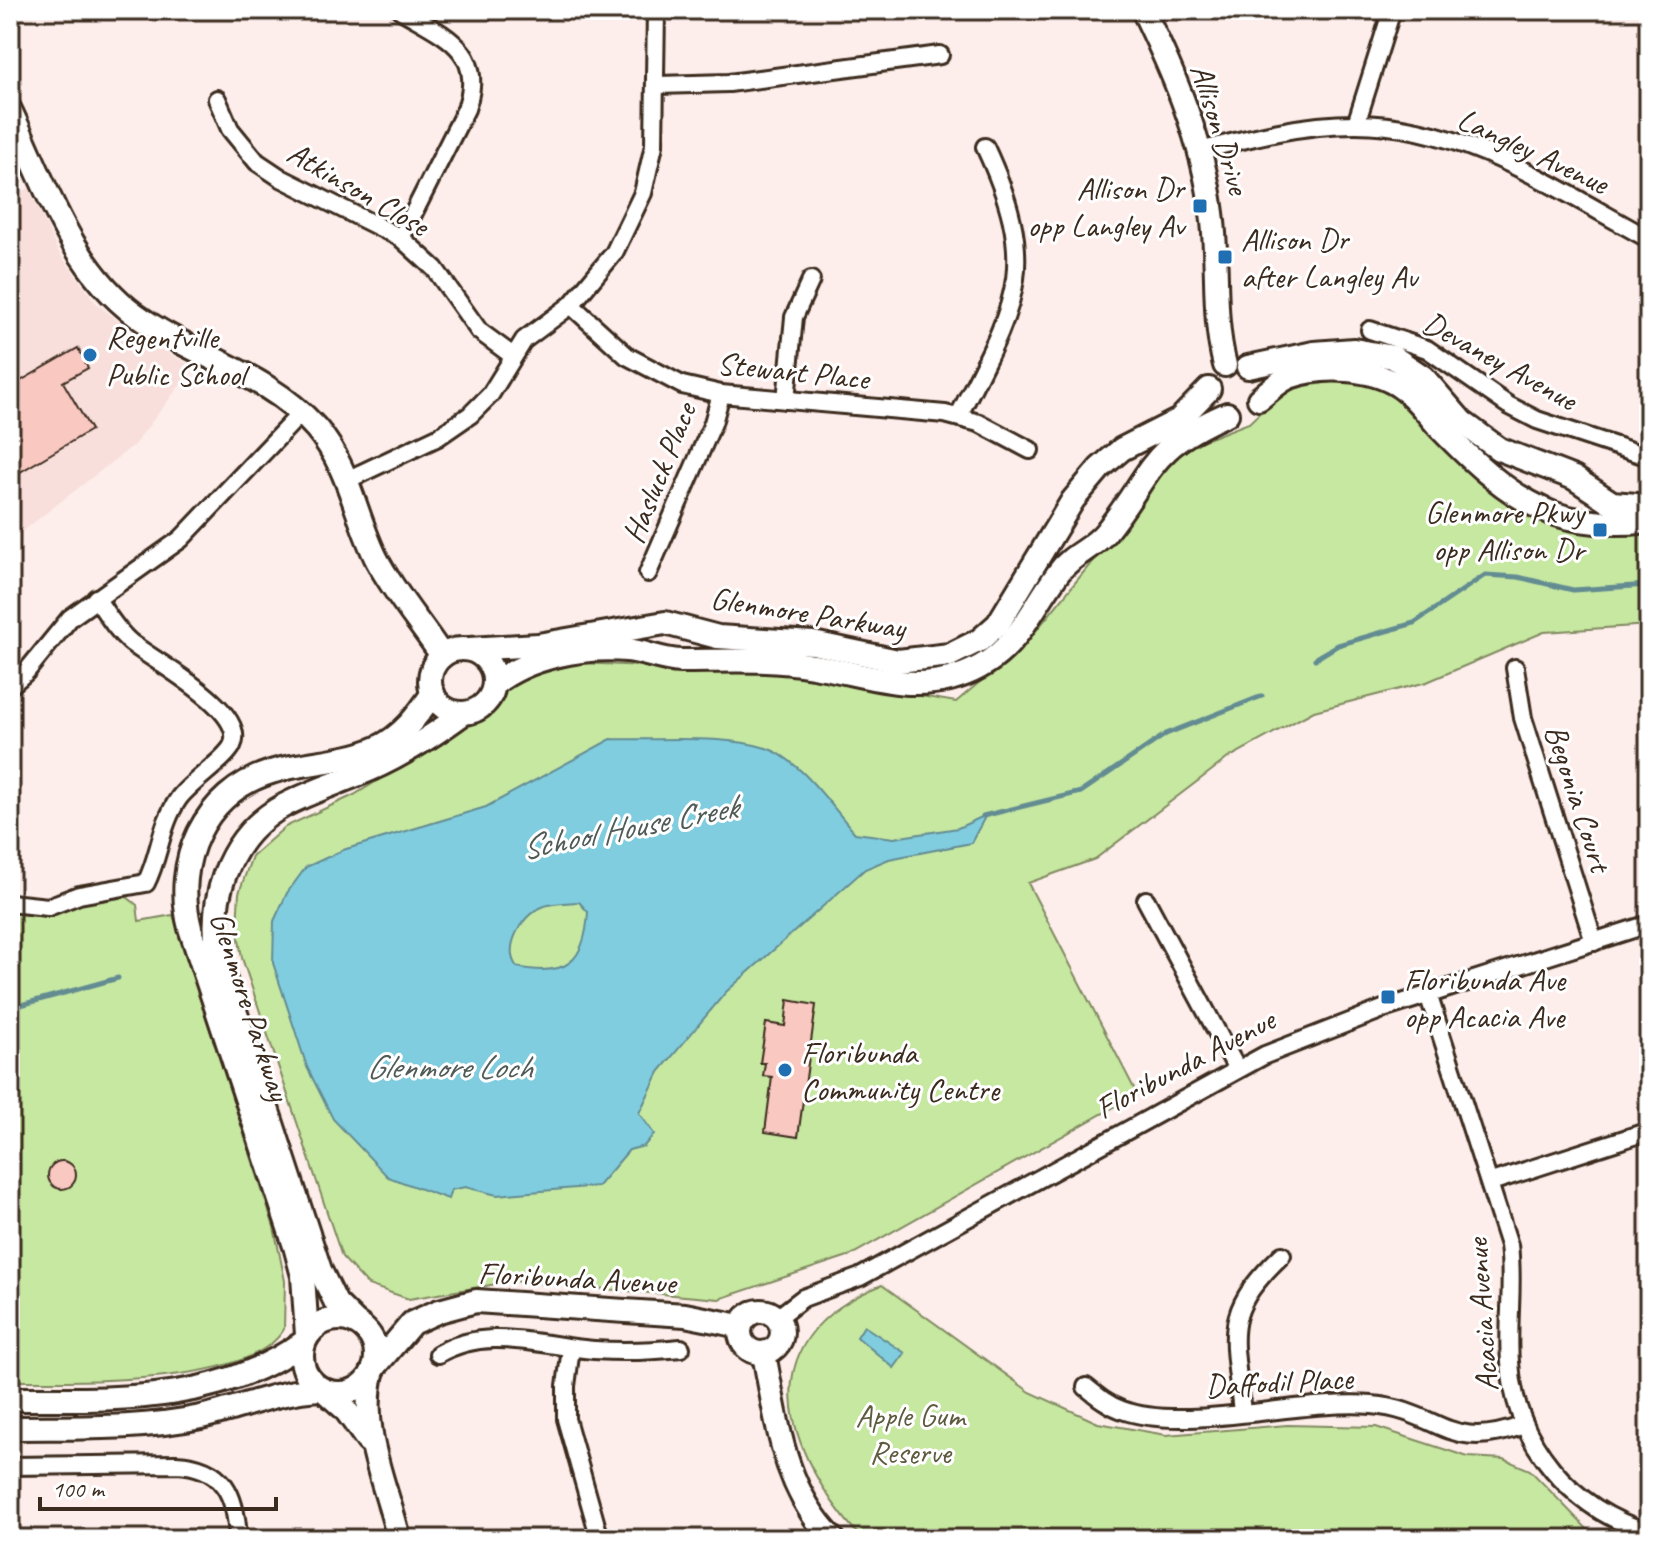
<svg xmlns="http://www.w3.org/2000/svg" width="1659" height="1549" font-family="Caveat,sans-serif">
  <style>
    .built { fill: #f8dfdb }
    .green { fill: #c7e8a1; stroke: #818960; stroke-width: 2 }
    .water { fill: #80cddf; stroke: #648c92; stroke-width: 2; fill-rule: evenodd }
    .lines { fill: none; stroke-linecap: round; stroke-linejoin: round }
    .stream { stroke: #648c92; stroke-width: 5 }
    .building { fill: #f8c8c1; stroke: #3b2a1e; stroke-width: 2 }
    .street-casing { stroke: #3b2a1e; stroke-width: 22 }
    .secondary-casing { stroke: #3b2a1e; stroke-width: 28 }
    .street { stroke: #fff; stroke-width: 16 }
    .secondary { stroke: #fff; stroke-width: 22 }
    .poi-dot { fill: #1f6fb2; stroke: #fff; stroke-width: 3 }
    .labels { text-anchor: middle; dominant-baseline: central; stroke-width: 6; stroke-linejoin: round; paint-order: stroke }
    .street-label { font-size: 32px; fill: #3b2a1e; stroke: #fff }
    .poi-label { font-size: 32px; fill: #3b2a1e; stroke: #fff; text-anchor: start }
    .park-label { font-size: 32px; fill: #5e5a3f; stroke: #fff }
    .water-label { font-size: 34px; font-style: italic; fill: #505b58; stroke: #fff }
  </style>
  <rect width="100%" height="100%" fill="#fdeeec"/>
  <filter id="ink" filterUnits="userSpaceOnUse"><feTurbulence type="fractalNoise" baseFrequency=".0125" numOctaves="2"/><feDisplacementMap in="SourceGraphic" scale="16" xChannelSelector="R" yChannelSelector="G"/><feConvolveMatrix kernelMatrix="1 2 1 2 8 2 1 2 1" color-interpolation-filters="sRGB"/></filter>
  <g filter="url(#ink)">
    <path class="built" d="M29 188 58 251 96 303 136 336 194 367 134 445 10 541V197Z"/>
    <g class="green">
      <path d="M1346 380 1390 392 1422 426 1518 505 1649 529V625L1544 632 1427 682 1314 711 1228 758 1095 859 1028 883 1137 1094 851 1255 719 1299 514 1281 409 1299 368 1285 342 1257 242 958 237 927 239 893 252 856 285 827 354 795 499 706 510 682 579 663 777 672 956 702 1026 643 1114 535 1161 463 1194 444 1249 423 1281 393 1305 386Z"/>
      <path d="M127 897 137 905 139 921 173 915 274 1227 285 1281 284 1329C250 1388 71 1380 10 1381V913L47 917 83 903Z"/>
      <path d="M882 1285 1030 1392 1098 1423 1166 1435 1287 1425 1376 1427 1468 1457 1504 1459 1530 1470 1589 1531 1610 1539H862C783 1451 746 1339 882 1285Z"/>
    </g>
    <g class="water">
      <path d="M611 739C657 741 723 734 766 748 799 758 832 807 855 833L894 838 958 828 986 815 971 843 889 859 865 869 726 992 659 1072 639 1113 654 1134 644 1146 629 1150 598 1186 497 1195 465 1187 451 1190 448 1199 388 1177 333 1119 307 1067 273 963 274 921 287 893 306 867 343 850 486 807ZM579 902 588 912C585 963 566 977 517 967 503 949 520 917 540 908 551 902 567 903 579 902Z"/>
      <path d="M864 1326 905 1353 894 1368 857 1337Z"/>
    </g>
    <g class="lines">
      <g class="stream">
        <path d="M1315 659 1338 645 1414 623 1485 575 1518 577 1573 590 1649 585"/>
        <path d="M983 816 1081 792 1166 734 1262 696"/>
        <path d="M10 1008 118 978"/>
      </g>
    </g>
    <g class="building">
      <path d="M78 348 88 368 63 382 91 430 10 478V387Z"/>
      <path d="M788 1000 816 1005 798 1137 765 1132 772 1077 763 1076 765 1063H760L766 1023 785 1026Z"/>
      <circle cx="62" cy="1175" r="14"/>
    </g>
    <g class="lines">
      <defs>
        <g id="street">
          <path d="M401 10C443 35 487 50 466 109L401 238"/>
          <path d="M658 85 729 83 940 55"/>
          <path d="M217 99 230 129 257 162 281 178 401 238 435 269 479 331 513 356"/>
          <path d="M1356 124 1392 10"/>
          <path d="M1200 151C1252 137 1302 124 1356 124 1464 124 1558 190 1649 239"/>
          <path d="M571 305 627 356 682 385 721 394 945 414 979 423 1030 450"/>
          <path d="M1370 330 1427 349 1508 405 1537 420 1649 457"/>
          <path d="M786 400 794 317 811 280"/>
          <path d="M958 417C1014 306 1042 269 985 147"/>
          <path d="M1649 440V445"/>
          <path d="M347 480 438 437 470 415 490 395 524 340 571 305 614 253 643 193 654 145 656 10"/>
          <path d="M648 573 713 423 721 394"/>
          <path d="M1515 668 1523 718 1594 942"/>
          <path d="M10 686 26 672 70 618 181 539 301 413"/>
          <path d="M1146 900 1237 1069"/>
          <path d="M10 903 48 907 79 895 146 883C160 856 160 825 179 798 192 781 225 760 232 746 250 711 153 661 130 642 116 630 107 614 96 598"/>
          <path d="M1428 994 1509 1245C1514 1284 1507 1322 1510 1362 1514 1442 1572 1510 1649 1532"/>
          <path d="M1491 1182 1649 1131"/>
          <path d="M777 1318 803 1298 860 1277 1265 1055 1383 1009 1649 924"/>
          <path d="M571 1348 566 1386V1419L600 1539"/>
          <path d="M438 1354C488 1325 540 1346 594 1350 623 1352 652 1351 681 1348"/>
          <path d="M1086 1387C1097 1396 1108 1405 1122 1410 1186 1433 1298 1399 1372 1405 1441 1411 1446 1454 1524 1425"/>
          <path d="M1242 1412C1234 1333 1220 1314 1282 1255"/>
          <path d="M10 1466 176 1464C224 1466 236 1495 238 1539"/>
        </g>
        <g id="secondary">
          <path d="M1143 10C1174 74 1203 141 1212 213 1219 264 1212 315 1225 365"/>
          <path d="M10 110C44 181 70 267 136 315 194 357 268 373 316 428 349 466 355 516 377 560 395 594 421 624 442 656"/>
          <path d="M1248 367 1314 353 1354 350 1393 357 1423 377 1462 422 1499 449 1574 478 1612 503 1649 506"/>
          <path d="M1259 399C1269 391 1278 382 1289 377 1322 365 1373 367 1402 388 1417 398 1428 415 1440 428 1471 460 1509 497 1552 513 1583 524 1616 525 1649 521"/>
          <path d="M469 649 538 645 665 623 718 637 813 643 898 661 950 655 980 640 998 624 1073 500 1100 468 1122 449 1179 420 1209 389"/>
          <circle cx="462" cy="681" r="32"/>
          <path d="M494 684C529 657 583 646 627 650 645 652 661 660 680 661 724 661 769 658 813 666 860 673 902 691 950 679 1013 662 1025 618 1059 572 1071 555 1092 549 1105 533 1155 471 1145 450 1227 414"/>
          <circle cx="761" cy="1332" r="21"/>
          <circle cx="339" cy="1356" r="37"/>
          <path d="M355 1322 336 1303 320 1270 221 968C205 906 225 837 285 805 312 791 341 782 369 770 404 755 434 735 464 713"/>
          <path d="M307 1335 303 1276 295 1246 190 928C173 862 203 793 271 772 306 761 343 763 377 748 403 736 418 715 433 693"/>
          <path d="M764 1354C777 1420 783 1489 833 1539"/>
          <path d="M374 1368 412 1323 439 1311 476 1301 685 1315 740 1326"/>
          <path d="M372 1373C359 1432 386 1483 399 1539"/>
          <path d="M326 1392 345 1409 368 1441"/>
          <path d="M10 1399C114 1399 215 1405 304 1342"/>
          <path d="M10 1428C73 1427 139 1430 201 1417 241 1408 279 1391 320 1389"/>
        </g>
      </defs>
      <use href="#street" class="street-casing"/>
      <use href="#secondary" class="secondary-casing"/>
      <use href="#street" class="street"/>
      <use href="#secondary" class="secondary"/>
    </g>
  </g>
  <g class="poi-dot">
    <rect x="1192" y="198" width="16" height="16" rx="4"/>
    <rect x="1217" y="249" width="16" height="16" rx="4"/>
    <circle cx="90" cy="355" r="8"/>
    <rect x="1592" y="522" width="16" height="16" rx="4"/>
    <rect x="1380" y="989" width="16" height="16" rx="4"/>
    <circle cx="785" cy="1070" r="8"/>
  </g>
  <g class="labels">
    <g class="street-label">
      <text transform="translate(1220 129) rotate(73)">Allison Drive</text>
      <text transform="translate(1533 151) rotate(25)">Langley Avenue</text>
      <text transform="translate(358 189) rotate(30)">Atkinson Close</text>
      <text transform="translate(1500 361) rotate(29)">Devaney Avenue</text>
      <text transform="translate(793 371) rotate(6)">Stewart Place</text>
      <text transform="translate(659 473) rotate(-68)">Hasluck Place</text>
      <text transform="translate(808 613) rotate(9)">Glenmore Parkway</text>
      <text transform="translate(1578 798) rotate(72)">Begonia Court</text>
      <text transform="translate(250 1006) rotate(72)">Glenmore Parkway</text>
      <text transform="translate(1185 1064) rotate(-28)">Floribunda Avenue</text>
      <text transform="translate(577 1278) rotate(3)">Floribunda Avenue</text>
      <text transform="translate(1482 1315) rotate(-94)">Acacia Avenue</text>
      <text transform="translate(1279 1382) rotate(-3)">Daffodil Place</text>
    </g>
    <g class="poi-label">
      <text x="1184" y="188" text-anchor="end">Allison Dr<tspan x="1184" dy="37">opp Langley Av</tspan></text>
      <text x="1241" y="239">Allison Dr<tspan x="1241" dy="37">after Langley Av</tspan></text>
      <text x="106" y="337">Regentville<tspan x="106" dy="37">Public School</tspan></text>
      <text x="1584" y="512" text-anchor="end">Glenmore Pkwy<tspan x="1584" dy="37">opp Allison Dr</tspan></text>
      <text x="1404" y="979">Floribunda Ave<tspan x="1404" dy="37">opp Acacia Ave</tspan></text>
      <text x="801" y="1052">Floribunda<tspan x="801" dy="37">Community Centre</tspan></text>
    </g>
    <g class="park-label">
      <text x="910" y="1415">Apple Gum<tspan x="910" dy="37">Reserve</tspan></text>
    </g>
    <g class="water-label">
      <text transform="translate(629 827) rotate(-11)">School House Creek</text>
      <text x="449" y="1066">Glenmore Loch</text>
    </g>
  </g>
  <rect width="1659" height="1549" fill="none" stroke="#fff" stroke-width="40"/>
  <rect x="20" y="20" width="1619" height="1509" fill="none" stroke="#3b2a1e" stroke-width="3" filter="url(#ink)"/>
  <path d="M40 1497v12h236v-12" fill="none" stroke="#3b2a1e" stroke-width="4"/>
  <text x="52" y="1497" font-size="24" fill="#3b2a1e" stroke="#ffffff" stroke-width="6" paint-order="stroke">100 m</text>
</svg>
